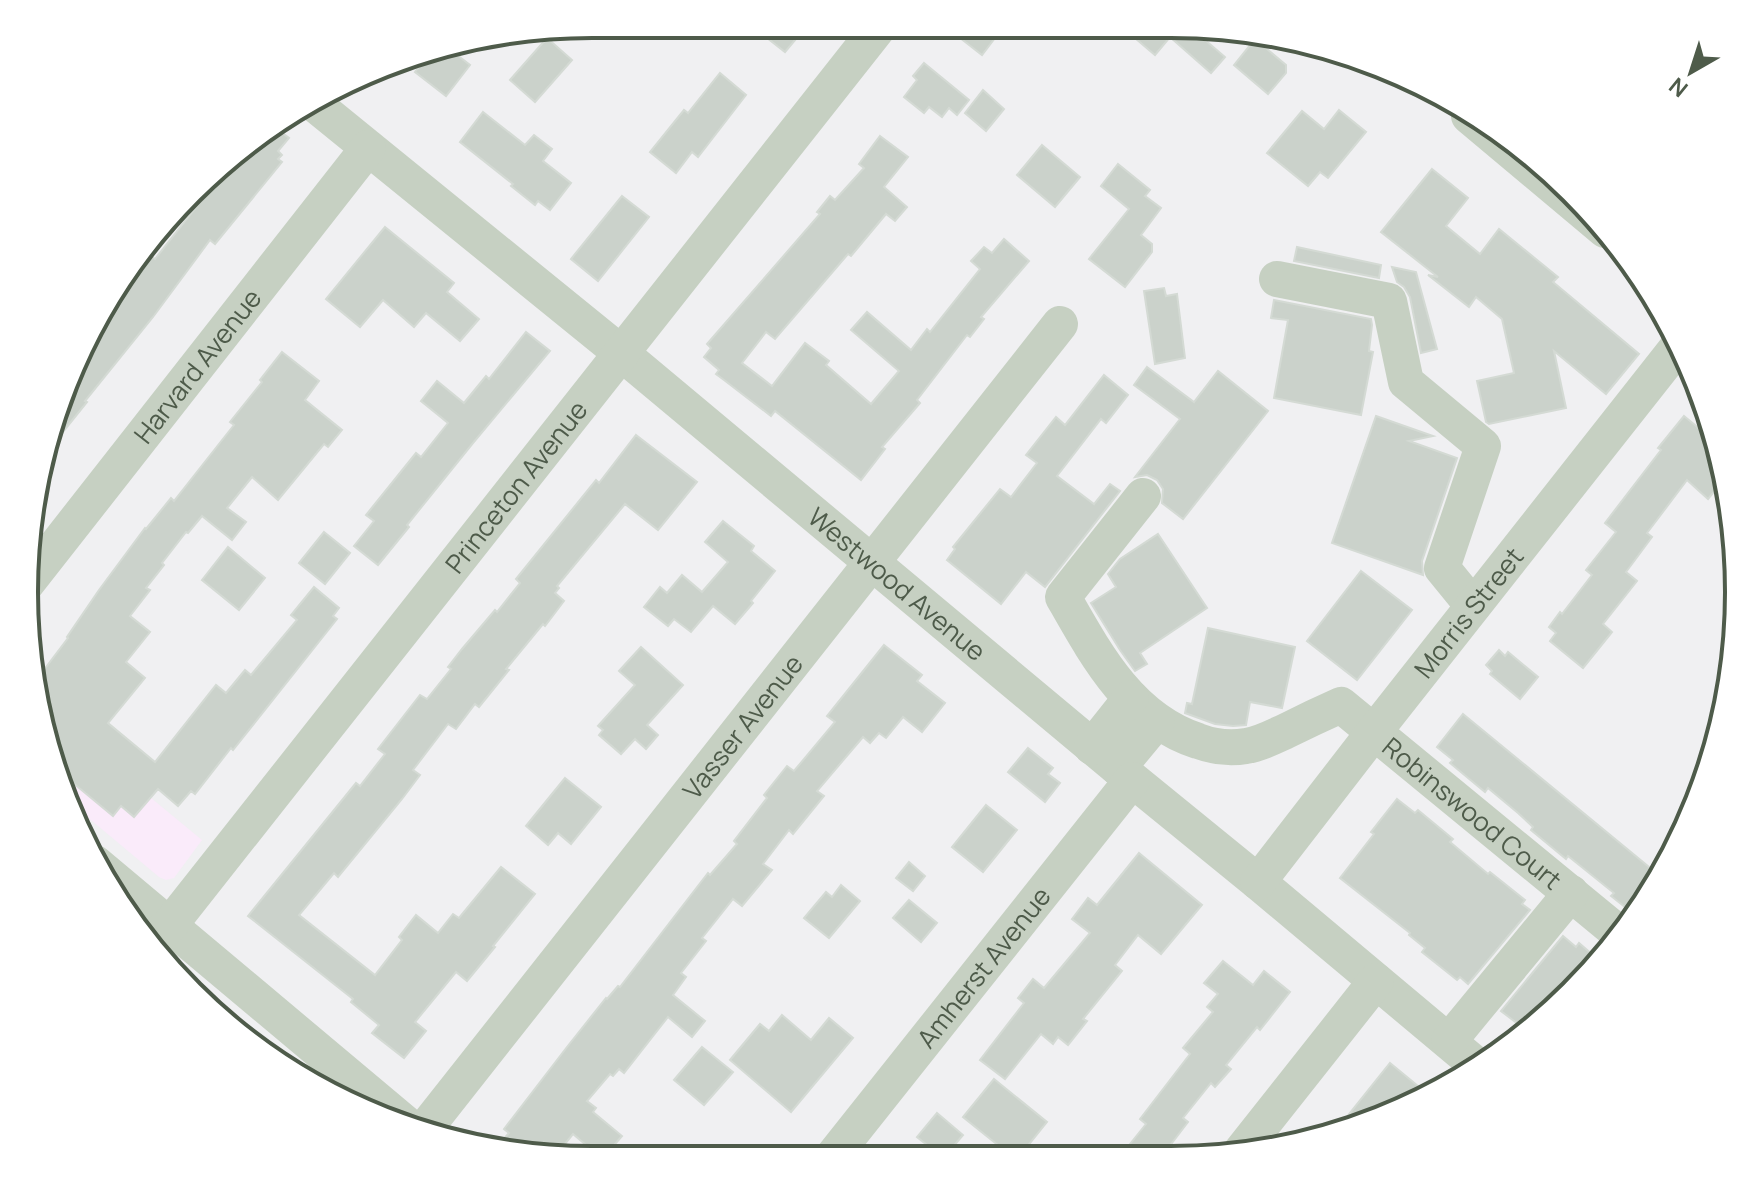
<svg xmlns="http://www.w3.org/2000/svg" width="1763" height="1184" font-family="Manrope,sans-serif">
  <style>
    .commercial { fill: #faebfa }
    .building { fill: #cbd2cb; stroke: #d4dad4; stroke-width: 2 }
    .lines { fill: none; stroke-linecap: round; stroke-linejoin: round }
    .minor { stroke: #c6d0c2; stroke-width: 36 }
    .labels { text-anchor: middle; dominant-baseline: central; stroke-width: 6; stroke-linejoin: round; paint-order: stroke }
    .street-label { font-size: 26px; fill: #4e5b4a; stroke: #fff }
    .rim { fill: none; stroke: #4e5b4a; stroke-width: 4 }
  </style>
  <rect width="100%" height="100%" fill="#f0f0f2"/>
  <path class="commercial" d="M99 755 202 840 174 878 166 880 159 877 73 805 69 793Z"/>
  <g class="building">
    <path d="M753 27H806L785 52Z"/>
    <path d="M950 30H1001L982 55Z"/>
    <path d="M1128 32 1198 34 1225 57 1211 73 1170 37 1155 55Z"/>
    <path d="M547 38 572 60 535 102 510 80Z"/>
    <path d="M1255 39 1286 65V73L1268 94 1234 65Z"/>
    <path d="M448 48 470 65 446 96 415 72 432 50Z"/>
    <path d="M924 63 969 100 957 115 949 108 942 117 929 107 924 113 904 97 917 80 913 76Z"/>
    <path d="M720 73 746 95 698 157 692 152 676 173 650 152 684 110 688 113Z"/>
    <path d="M983 90 1004 109 986 131 965 113Z"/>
    <path d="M1339 110 1366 132 1328 178 1320 172 1308 186 1267 153 1302 111 1324 129Z"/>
    <path d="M483 112 525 145 534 135 552 149 543 161 571 183 550 210 538 201 535 205 511 186 513 184 460 142Z"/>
    <path d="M273 126 289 138 278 151 282 155 278 159 282 162 215 244 210 240 153 317 85 401 87 402 50 448 67 375 80 352 112 313 106 308 111 298 145 252 155 259 220 177 217 175 265 130 268 132Z"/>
    <path d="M880 136 908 157 884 187 907 207 895 221 886 214 851 256 848 254 775 339 766 332 742 363 772 386 805 343 829 361 826 365 871 404 899 371 851 330 867 312 911 350 927 329 930 332 980 269 971 261 984 247 992 253 1004 239 1029 261 981 317 984 319 970 337 967 335 917 400 920 403 882 447 885 449 861 480 775 411 771 416 724 380 716 374 719 370 704 357 711 348 707 344 820 214 817 212 830 196 835 200 864 168 859 164Z"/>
    <path d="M1042 145 1080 177 1055 207 1017 175Z"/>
    <path d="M1118 164 1150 190 1145 196 1161 208 1141 235 1152 244V252L1125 287 1089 259 1129 209 1101 186Z"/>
    <path d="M1432 169 1468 198 1446 226 1480 254 1499 229 1558 277 1553 282 1639 354 1606 394 1554 351 1566 408 1489 424 1486 422 1477 381 1514 373 1502 319 1476 297 1469 307 1428 275 1438 277 1381 232Z"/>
    <path d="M622 196 649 217 598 281 571 259Z"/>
    <path d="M385 227 454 283 447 292 479 319 460 341 426 313 414 327 383 300 360 327 326 299Z"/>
    <path d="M1297 247 1381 265 1379 278 1294 261Z"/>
    <path d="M1392 267 1416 272 1437 349 1421 353 1410 297 1404 287 1397 282Z"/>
    <path d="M1164 288 1166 296 1177 294 1185 358 1155 364 1144 291Z"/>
    <path d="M1274 300 1371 319 1372 325 1369 351 1373 352 1361 415 1274 398 1288 320 1271 318Z"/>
    <path d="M526 332 550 351 473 443 407 525 409 527 378 565 354 546 374 521 366 515 416 453 421 457 448 423 421 401 437 381 464 403 486 376 489 379Z"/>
    <path d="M282 352 319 381 305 400 342 430 328 447 324 444 278 500 252 477 227 508 246 522 232 540 202 516 188 533 186 532 162 563 164 565 146 588 150 590 130 616 150 632 126 662 145 678 108 723 155 762 216 685 226 693 245 670 251 675 297 620 291 615 314 587 339 608 333 616 337 619 233 750 231 748 195 794 191 791 178 806 158 789 134 817 121 806 113 816 61 773 35 703 34 683 68 638 67 637 99 590 145 528 146 529 171 498 174 501 230 430 234 425 230 422 262 382 260 380Z"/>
    <path d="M1147 367 1194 402 1218 371 1268 411 1183 519 1162 503 1163 489 1157 480 1147 475 1135 477 1180 419 1134 385Z"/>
    <path d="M1104 375 1128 395 1106 423 1101 419 1057 476 1094 504 1110 484 1120 491 1045 587 1026 572 1001 604 947 560 955 549 953 547 1000 489 1011 497 1037 463 1026 455 1056 417 1065 425Z"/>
    <path d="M1376 416 1433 436 1409 441 1457 458 1422 561 1423 575 1332 543Z"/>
    <path d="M1684 416 1707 435 1712 429 1727 476 1708 499 1687 480 1647 533 1652 537 1626 572 1637 581 1603 624 1612 632 1583 668 1550 641 1556 633 1549 627 1560 612 1562 614 1592 575 1586 570 1616 532 1605 523 1661 450 1658 448Z"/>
    <path d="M636 435 697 482 658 530 625 504 557 586 559 588 555 593 564 601 545 626 543 624 506 669 509 670 479 707 475 704 456 729 448 724 413 770 420 775 402 799 338 877 334 873 299 915 375 975 402 940 399 937 416 915 438 933 453 914 459 918 501 867 535 894 493 946 495 947 467 981 456 972 415 1022 426 1031 404 1058 372 1033 379 1025 351 1002 353 999 248 916 356 783 360 786 385 754 378 749 420 695 427 699 451 669 448 667 462 649 495 610 497 612 520 583 516 579 596 480 599 483Z"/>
    <path d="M723 521 754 546 751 551 775 571 751 601 753 603 735 624 713 606 691 632 674 619 668 626 644 607 660 587 667 593 682 575 702 592 728 562 705 542Z"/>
    <path d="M324 532 350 553 325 584 299 563Z"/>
    <path d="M1158 534 1207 608 1140 653 1147 664 1135 671 1120 650 1091 603 1116 587 1108 574 1120 559Z"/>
    <path d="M228 547 265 578 239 610 202 580Z"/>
    <path d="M1361 571 1412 610 1357 680 1307 641Z"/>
    <path d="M1208 628 1295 647 1282 708 1250 702 1246 725 1233 726 1215 724 1185 713 1187 703 1192 704Z"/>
    <path d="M884 645 922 675 917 681 945 703 922 732 903 717 886 738 879 733 870 743 863 737 817 791 824 796 793 834 789 830 763 864 772 870 742 906 733 899 702 938 706 941 681 973 686 977 673 995 705 1021 692 1037 668 1017 624 1073 619 1069 613 1076 610 1074 587 1101 596 1108 593 1112 622 1136 609 1151H593L573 1134 560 1150 495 1149 509 1133 504 1129 567 1047 606 998 607 999 618 986 620 987 708 873 710 875 737 844 734 841 767 798 764 795 787 766 794 771 835 722 827 716Z"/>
    <path d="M641 647 683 685 647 725 658 735 646 749 635 739 621 754 599 735 603 730 598 726 635 685 619 671Z"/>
    <path d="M1499 650 1505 656 1508 652 1538 677 1520 699 1490 674 1492 671 1486 665Z"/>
    <path d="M1463 714 1660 876 1644 907 1636 916 1611 896 1614 893 1568 856 1566 859 1531 830 1533 827 1518 813 1488 788 1485 792 1450 763 1453 760 1437 747Z"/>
    <path d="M1028 748 1053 768 1048 774 1060 783 1045 802 1008 772Z"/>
    <path d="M565 778 601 807 571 844 558 833 548 845 526 826Z"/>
    <path d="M1397 799 1415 813 1418 810 1453 839 1450 842 1488 874 1490 872 1525 900 1522 904 1530 910 1468 984 1460 977 1457 980 1422 952 1425 948 1409 935 1410 933 1340 878 1374 834 1371 832Z"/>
    <path d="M986 805 1017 830 983 872 952 847Z"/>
    <path d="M1139 853 1202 905 1161 954 1138 935 1115 965 1122 971 1083 1019 1087 1021 1068 1045 1058 1037 1053 1044 1041 1034 1005 1079 980 1060 1024 1003 1018 998 1033 979 1044 988 1090 933 1072 919 1088 898 1097 905Z"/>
    <path d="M909 862 925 876 913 891 896 878Z"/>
    <path d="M841 885 860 901 829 938 804 918 826 892 832 897Z"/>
    <path d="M909 900 937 923 921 942 893 918Z"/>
    <path d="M1563 936 1576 947 1579 943 1600 961 1573 993 1527 1031 1501 1011Z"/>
    <path d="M1223 961 1253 985 1264 971 1290 992 1260 1030 1257 1027 1226 1065 1231 1069 1215 1087 1211 1083 1183 1118 1188 1122 1159 1160 1118 1159 1146 1124 1140 1119 1190 1054 1183 1048 1213 1012 1207 1007 1218 994 1204 983Z"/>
    <path d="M782 1015 811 1040 829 1018 853 1038 791 1112 730 1060 760 1024 769 1031Z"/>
    <path d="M702 1047 733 1072 704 1105 674 1080Z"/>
    <path d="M1390 1063 1429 1095 1389 1117 1334 1133Z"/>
    <path d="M994 1079 1047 1122 1018 1158H1014L963 1117Z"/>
    <path d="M937 1113 963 1135 945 1156H941L917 1137Z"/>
  </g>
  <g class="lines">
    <g class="minor">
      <path id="s1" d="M312 102 621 353 1118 768 1258 882 1480 1068"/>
      <path d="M1469 116 1605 230"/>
      <path d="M1277 279 1389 301 1406 382 1483 446 1442 568 1473 606"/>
      <path id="s2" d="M1143 496 1063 597C1096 655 1130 719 1198 741 1214 747 1229 749 1246 746 1260 744 1273 737 1286 731 1304 722 1323 713 1341 705L1621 935"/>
      <path id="s3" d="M27 583 368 148"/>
      <path d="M1092 747 1131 698"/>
      <path d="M1118 768 1157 721"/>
      <path d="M95 863 405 1123"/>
      <path id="s4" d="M1258 882 1374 732 1680 344"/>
      <path id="s5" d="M150 941 169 926 878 28"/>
      <path d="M1449 1041 1571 893"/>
      <path id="s6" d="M424 1130 1060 324"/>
      <path d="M1240 1153 1376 981"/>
      <path id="s7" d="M834 1155 1132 780"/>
    </g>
  </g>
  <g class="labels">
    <g class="street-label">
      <text stroke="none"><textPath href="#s3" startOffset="276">Harvard Avenue</textPath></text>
      <text stroke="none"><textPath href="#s5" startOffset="584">Princeton Avenue</textPath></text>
      <text stroke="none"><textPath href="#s1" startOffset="758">Westwood Avenue</textPath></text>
      <text stroke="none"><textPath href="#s4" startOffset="342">Morris Street</textPath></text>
      <text stroke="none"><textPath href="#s6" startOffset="514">Vasser Avenue</textPath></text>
      <text stroke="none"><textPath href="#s2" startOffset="654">Robinswood Court</textPath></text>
      <text stroke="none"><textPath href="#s7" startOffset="240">Amherst Avenue</textPath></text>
    </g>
  </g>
  <path d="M0 0H1763V1184H0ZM592 38H1171A554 554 0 0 1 1725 592V592A554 554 0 0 1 1171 1146H592A554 554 0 0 1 38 592V592A554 554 0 0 1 592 38Z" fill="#fff" fill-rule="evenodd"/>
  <path class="rim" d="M592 38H1171A554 554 0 0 1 1725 592V592A554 554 0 0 1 1171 1146H592A554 554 0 0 1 38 592V592A554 554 0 0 1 592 38Z"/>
  <g transform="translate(1691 72) rotate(219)" stroke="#ffffff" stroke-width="6" paint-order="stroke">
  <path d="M0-6L14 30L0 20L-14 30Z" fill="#4e5b4a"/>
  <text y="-12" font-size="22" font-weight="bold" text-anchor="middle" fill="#4e5b4a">N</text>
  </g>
</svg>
